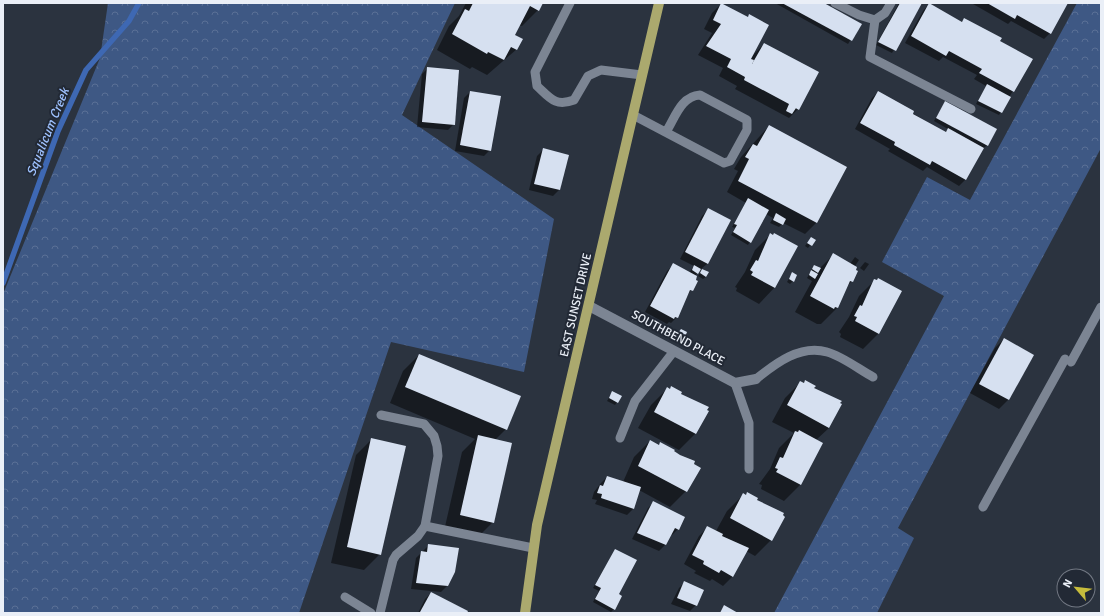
<svg xmlns="http://www.w3.org/2000/svg" width="1104" height="616" font-family="Signika,sans-serif">
  <style>
    .forest { fill: url(#forest-crowns) }
    .shadow { fill: #0007 }
    .lines { fill: none; stroke-linecap: round; stroke-linejoin: round }
    .stream { stroke: #3e68b3; stroke-width: 5.5 }
    .building { fill: #d6e0f0 }
    .service { stroke: #7c8593; stroke-width: 9 }
    .minor { stroke: #7c8593; stroke-width: 10 }
    .primary { stroke: #aba96e; stroke-width: 10 }
    .labels { text-anchor: middle; dominant-baseline: central; stroke-width: 4; stroke-linejoin: round; paint-order: stroke }
    .street-label { font-size: 12px; fill: #eaeff7; stroke: #222935 }
    .water-label { font-size: 13px; font-style: italic; fill: #9fc2ff; stroke: #222935 }
  </style>
  <defs>
    <pattern id="forest-crowns" width="20" height="18" patternUnits="userSpaceOnUse"><rect width="20" height="18" fill="#3e5884"/><path d="M2 6a3 3 0 1 1 6 0M12 15a3 3 0 1 1 6 0" fill="none" stroke="#5a7096"/></pattern>
  </defs>
  <rect width="100%" height="100%" fill="#2b333f"/>
  <g class="forest">
    <path d="M108 3H455L402 115 554 219 524 372 391 342 299 613H3V294L100 58Z"/>
    <path d="M1077 3H1101V148L898 528 914 538 877 613H774L944 296 882 262 927 177 970 200Z"/>
  </g>
  <g class="shadow">
    <path d="M466 3H542L538 10 522 26 519 25 513 35 517 49 487 75 472 67 470 69 437 50 449 26 459 16Z"/>
    <path d="M775 3H821L860 24 848 44Z"/>
    <path d="M899 3H921L892 53 876 45Z"/>
    <path d="M974 3H1067L1050 33 1044 39 1011 21 1008 24 973 4Z"/>
    <path d="M721 4 747 18 749 16 752 56 764 44 798 109 789 118 735 89 737 86 719 76 723 68 698 55 712 33 704 29 712 13Z"/>
    <path d="M929 4 962 22 965 19 999 41 1031 59 999 115 976 104 986 86 974 79 977 75 943 57 939 61 905 43 923 11Z"/>
    <path d="M428 68 454 124 448 130 417 127 422 74Z"/>
    <path d="M470 92 490 150 484 156 455 151 464 98Z"/>
    <path d="M878 92 945 133 948 129 934 121 945 102 988 145 983 148 965 180 959 186 927 167 923 171 888 151 890 149 855 129 872 98Z"/>
    <path d="M769 126 846 168 816 223 805 234 783 223 779 227 770 223 773 218 766 214 748 245 731 235 735 228 732 227 746 203 727 192 738 171 734 169 741 157Z"/>
    <path d="M543 150 567 155 559 190 553 196 529 190 537 156Z"/>
    <path d="M708 210 730 221 707 264 701 269 708 273 706 277 703 279 698 276 702 270 700 269 695 276 694 280 697 281 687 296 677 317 671 323 669 322 667 324 645 312 667 271 673 265 689 273 694 266 680 259 702 216Z"/>
    <path d="M771 234 775 287 759 304 736 291 737 288 735 287 745 272 755 250Z"/>
    <path d="M811 238 814 240 808 248 805 246Z"/>
    <path d="M833 255 850 264 855 257 859 260 855 266 852 281 846 287 837 308 821 324H817L795 312 812 281 807 278 812 269 814 266 819 269Z"/>
    <path d="M865 262 869 264 864 271 860 268Z"/>
    <path d="M792 274 793 281 790 284 787 282Z"/>
    <path d="M875 280 879 333 863 349 840 337 841 334 839 332 849 317 859 296Z"/>
    <path d="M681 330 686 333 681 339 676 336Z"/>
    <path d="M1004 339 1033 355 1008 400 999 409 970 393 995 348Z"/>
    <path d="M419 355 506 429 495 440 493 522 477 538 444 531 462 452 475 439 390 403 403 371Z"/>
    <path d="M805 381 813 388 829 428 816 440 822 443 800 485 784 501 761 489 762 485 759 484 770 469 779 448 794 433 772 422 785 398 801 382 803 383Z"/>
    <path d="M667 389 708 411 695 434 679 450 638 428 651 405Z"/>
    <path d="M613 392 617 402 615 405 607 401Z"/>
    <path d="M372 439 380 554 364 570 331 563 356 455Z"/>
    <path d="M650 441 658 446 660 443 686 491 670 507 639 490 633 509 627 515 595 504 597 500 592 499 594 492 601 483 607 477 623 482 634 457Z"/>
    <path d="M743 495 755 501 771 540 755 556 746 551 732 577 723 586 712 579 710 581 694 573 696 571 684 564 699 536 708 527 716 531 727 511Z"/>
    <path d="M654 502 678 529 672 535 671 534 665 545 659 551 632 539 648 508Z"/>
    <path d="M429 545 447 586 441 592 411 589 416 558Z"/>
    <path d="M615 550 617 594 614 609 611 612 593 602 599 591 593 588Z"/>
    <path d="M685 582 696 605 690 611 671 604 679 588Z"/>
    <path d="M431 593 467 611 466 613H418L425 599Z"/>
  </g>
  <g class="lines">
    <path class="stream" d="M3 283 58 131 86 70 129 21 139 3"/>
  </g>
  <g class="building">
    <path d="M473 3H543L539 11 530 6 515 35 523 39 517 50 511 47 504 60 488 52 487 54 452 34 465 9 469 11Z"/>
    <path d="M721 3 748 17 749 14 769 25 751 59 754 60 752 64 764 43 819 72 799 110 792 106 796 108 792 114 786 111 789 104 744 80 745 77 727 67 731 59 706 46 721 24 713 20Z"/>
    <path d="M782 3H824L862 24 852 41Z"/>
    <path d="M900 3H922L896 51 878 42Z"/>
    <path d="M929 3 962 22 964 18 1002 38 1000 41 1033 59 1014 92 979 73 982 69 949 51 946 56 911 36Z"/>
    <path d="M987 3H1068L1051 34 1017 15 1015 19Z"/>
    <path d="M427 67 459 70 455 125 422 122Z"/>
    <path d="M987 84 1011 97 1002 113 978 101Z"/>
    <path d="M470 91 501 96 491 151 460 145Z"/>
    <path d="M878 91 914 111 913 114 946 132 948 128 984 148 966 180 932 161 930 165 894 145 895 142 860 123Z"/>
    <path d="M945 101 997 129 988 146 936 118Z"/>
    <path d="M769 125 847 167 817 223 738 181 749 159 745 157 753 144 757 146Z"/>
    <path d="M543 148 569 155 560 190 534 184Z"/>
    <path d="M748 198 769 210 751 243 733 232 737 225 734 224Z"/>
    <path d="M708 208 731 220 708 264 685 252Z"/>
    <path d="M776 213 786 219 783 225 773 220Z"/>
    <path d="M770 233 773 235 774 233 798 246 775 288 751 275 753 272 750 270 756 260 758 261Z"/>
    <path d="M811 237 816 240 812 246 807 243Z"/>
    <path d="M833 253 857 267 856 270 858 271 853 282 850 281 838 308 835 307 834 309 810 296Z"/>
    <path d="M673 263 697 276 696 280 698 281 693 291 690 290 678 318 675 317 674 319 650 306Z"/>
    <path d="M694 265 701 269 698 274 692 270Z"/>
    <path d="M814 265 821 268 818 273 812 269Z"/>
    <path d="M702 269 709 272 706 277 700 273Z"/>
    <path d="M811 270 818 274 815 279 809 275Z"/>
    <path d="M792 272 797 275 794 282 789 279Z"/>
    <path d="M878 278 902 291 879 334 855 321 857 317 854 316 860 305 862 306 874 279 877 280Z"/>
    <path d="M681 329 687 332 685 337 678 333Z"/>
    <path d="M1004 338 1034 355 1009 400 979 384Z"/>
    <path d="M419 354 521 396 507 430 405 387Z"/>
    <path d="M805 380 816 386 814 388 842 401 840 403 842 404 829 428 787 405 800 381 804 383Z"/>
    <path d="M671 386 682 392 681 394 709 407 707 410 709 411 696 434 654 412 667 387 670 389Z"/>
    <path d="M612 391 622 396 618 403 609 398Z"/>
    <path d="M799 430 823 443 801 485 776 472 778 469 775 468 780 457 783 458 795 431 798 432Z"/>
    <path d="M478 435 512 443 494 523 460 515Z"/>
    <path d="M371 438 406 446 381 555 347 547Z"/>
    <path d="M650 440 659 445 660 442 675 450 674 451 680 455 695 461 694 464 701 468 687 492 638 466Z"/>
    <path d="M607 476 641 487 634 509 601 498 602 494 597 493 600 485 603 486Z"/>
    <path d="M747 492 758 498 757 500 784 513 783 515 785 517 772 541 730 518 743 493 746 495Z"/>
    <path d="M653 501 685 517 679 530 675 528 666 545 637 533Z"/>
    <path d="M707 526 723 534 722 536 749 548 733 577 721 570 719 573 703 564 704 561 692 555Z"/>
    <path d="M428 544 459 548 455 572 448 586 416 583 421 551 427 552Z"/>
    <path d="M615 549 637 560 619 594 622 596 615 610 595 599 601 588 595 585Z"/>
    <path d="M684 581 704 590 697 606 677 598Z"/>
    <path d="M431 592 468 611 467 613 420 612Z"/>
    <path d="M724 605 738 613H720Z"/>
  </g>
  <g class="lines">
    <g class="service">
      <path d="M570 3 535 72 537 86C550 98 555 107 574 100L588 76 601 70 642 75"/>
      <path d="M835 3 859 15 875 20 885 13 891 3"/>
      <path d="M875 20 870 57 971 109"/>
      <path d="M633 115 724 163 730 161 747 130V120L700 95C681 96 675 118 666 132"/>
      <path d="M1071 362 1101 307"/>
      <path d="M756 379C776 363 801 344 827 352 842 356 860 370 873 377"/>
      <path d="M735 383 749 423V469"/>
      <path d="M620 438 635 401 674 351"/>
      <path d="M983 507 1065 359"/>
      <path d="M425 526 533 548"/>
      <path d="M345 597 371 613"/>
      <path d="M380 613 393 560 396 555 418 536 425 526 438 456 437 446 434 436 424 424 381 415"/>
    </g>
    <path class="minor" d="M589 306 735 383 756 379"/>
    <path class="primary" d="M525 613 537 525 659 3"/>
  </g>
  <g class="labels">
    <g class="street-label">
      <text transform="translate(576 305) rotate(-77)">EAST SUNSET DRIVE</text>
      <text transform="translate(678 338) rotate(28)">SOUTHBEND PLACE</text>
    </g>
    <g class="water-label">
      <text transform="translate(48 132) rotate(-68)">Squalicum Creek</text>
    </g>
  </g>
  <rect width="1104" height="616" fill="none" stroke="#eaeff7" stroke-width="8"/>
  <g transform="translate(1076 588) rotate(298)"><circle r="19" fill="#222935" stroke="#727883"/>
  <path d="M0-3L7 15L0 10L-7 15Z" fill="#c6bc3c"/>
  <text y="-6" font-size="11" font-weight="bold" text-anchor="middle" fill="#eaeff7">N</text>
  </g>
</svg>
